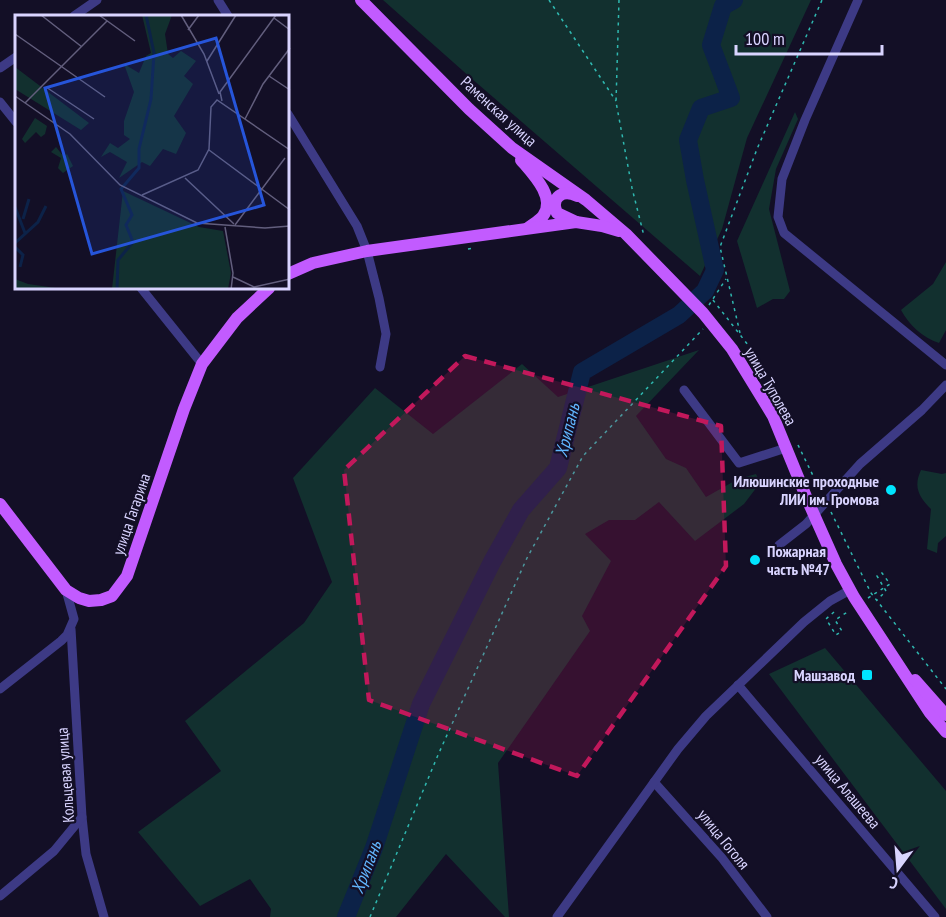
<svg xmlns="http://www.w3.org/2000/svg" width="946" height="917" font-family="'PT Sans Narrow',sans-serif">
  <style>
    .green { fill: #12302f }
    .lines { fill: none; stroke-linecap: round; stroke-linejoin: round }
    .river { stroke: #0c2248; stroke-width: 18 }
    .path { stroke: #2fb8b0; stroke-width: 1.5; stroke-dasharray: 3 4.5; stroke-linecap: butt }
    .minor { stroke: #3d3a85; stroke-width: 9 }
    .major { stroke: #c25bff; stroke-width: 12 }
    .marked { fill: #c2185b; fill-opacity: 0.2; stroke: #c2185b; stroke-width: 4.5; stroke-dasharray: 12 8; stroke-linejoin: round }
    .poi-dot { fill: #00e5ff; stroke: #130f26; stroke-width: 2 }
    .labels { text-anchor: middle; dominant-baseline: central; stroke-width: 4.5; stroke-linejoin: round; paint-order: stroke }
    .street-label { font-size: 16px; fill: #d9d4ff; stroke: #130f26 }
    .poi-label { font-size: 16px; font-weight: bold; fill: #d9d4ff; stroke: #130f26; text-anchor: end }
    .water-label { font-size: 18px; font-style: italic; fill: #62b6ff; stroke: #130f26 }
    .inset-river { fill: none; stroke: #0c2248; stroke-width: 3 }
    .inset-road { fill: none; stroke: #625e7d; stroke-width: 1.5 }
    .view { fill: #2655da; fill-opacity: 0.15; stroke: #2655da; stroke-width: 3 }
    .inset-edge { fill: none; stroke: #d9d4ff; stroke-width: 3 }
  </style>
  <rect width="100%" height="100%" fill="#130f26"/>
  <g class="green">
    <path d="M383 0H811L747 138 722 229 700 276 471 78Z"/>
    <path d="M795 112 798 119 776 169 769 209 790 291 784 299H773L757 308 737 241Z"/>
    <path d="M946 262V330L939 343C923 338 909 325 901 310L933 284Z"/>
    <path d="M699 350 636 416 666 459 686 468 706 497 738 479 756 474 760 483 744 504 695 541 659 502 635 520H609L585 534 611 561 582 616 590 631 498 763 509 917H505L446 854 396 917H270L271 909 250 879 200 906 138 832 221 771 185 721 304 623 332 582 293 478 375 388 433 434 522 364 558 397Z"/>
    <path d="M921 470 942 474 946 473V536L938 543 937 553 927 549 931 509C919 497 913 487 921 470Z"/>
    <path d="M825 648 946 791V909L769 674Z"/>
  </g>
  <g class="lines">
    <path class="river" d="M346 917 374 848 421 704 492 562 521 510 558 468 582 372 679 315 705 291 715 270 695 180 688 140 701 108 731 98 711 45 723 6 734 0"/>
    <g class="path">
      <path d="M549 0 616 101"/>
      <path d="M619 0 616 102 632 188 644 236"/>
      <path d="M468 249 475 248"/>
      <path d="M713 300 748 345 769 387"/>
      <path d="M709 305 726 279"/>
      <path d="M740 333 720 247 757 149 822 0"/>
      <path d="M798 445 821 492"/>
      <path d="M831 512 871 593 946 689"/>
      <path d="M868 598 890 584 882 573 877 576 886 591 877 600"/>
      <path d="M834 612 826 619 836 635 842 631 835 620 849 611"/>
      <path d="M370 917 438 755 527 558 583 456 703 329"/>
    </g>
    <g class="minor">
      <path d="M218 0 228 16"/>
      <path d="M858 0 805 120 782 179 778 217 784 233 946 365"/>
      <path d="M74 16 97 0"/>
      <path d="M0 68 16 57"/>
      <path d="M0 102 16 122"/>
      <path d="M288 114 357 226 367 251 379 298 386 334 380 367"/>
      <path d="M141 288 202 364"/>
      <path d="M684 390 739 463 786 448"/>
      <path d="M779 545 806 524 860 464 922 410 946 385"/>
      <path d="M71 629 82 817 86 854 104 917"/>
      <path d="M738 685 935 917"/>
      <path d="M0 689 61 641 67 635 74 619 66 590"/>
      <path d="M654 782 722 858 767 917"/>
      <path d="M0 896 54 851 82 817"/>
      <path d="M557 917 678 749 706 716 804 622 830 601 850 590"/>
    </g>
    <g class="major">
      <path d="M361 0 469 109 512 148 586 200 626 234 703 313 732 349 773 416 807 499 836 564 854 597 930 713 946 732"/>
      <path d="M521 160C532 173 557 198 543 216 539 221 533 224 528 228"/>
      <path d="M576 222 557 213C550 197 563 189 577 196"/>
      <path d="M288 274 313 263 367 251 576 222 602 226 619 231"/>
      <path d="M0 504 66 590 79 598 89 601 101 600 112 596 127 576 184 409 202 364 237 318 269 288"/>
      <path d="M915 680 946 715"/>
    </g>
  </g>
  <path class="marked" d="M465 356 721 426 726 566 577 776 369 700 344 470Z"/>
  <g class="poi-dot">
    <circle cx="891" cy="490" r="6"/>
    <circle cx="755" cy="560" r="6"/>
    <rect x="861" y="669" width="12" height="12" rx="3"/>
  </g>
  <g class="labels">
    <g class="street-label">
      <text transform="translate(499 111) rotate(42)">Раменская улица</text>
      <text transform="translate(771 386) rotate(60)">улица Туполева</text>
      <text transform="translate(131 514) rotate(-71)">улица Гагарина</text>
      <text transform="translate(65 775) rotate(-94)">Кольцевая улица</text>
      <text transform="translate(848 791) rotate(50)">улица Алашеева</text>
      <text transform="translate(724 839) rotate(51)">улица Гоголя</text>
    </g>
    <g class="poi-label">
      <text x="879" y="481">Илюшинские проходные<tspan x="879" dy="18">ЛИИ им. Громова</tspan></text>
      <text x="767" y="551" text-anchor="start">Пожарная<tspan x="767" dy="18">часть №47</tspan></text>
      <text x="855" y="675">Машзавод</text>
    </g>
    <g class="water-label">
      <text transform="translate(567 430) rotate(-76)">Хрипань</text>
      <text transform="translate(366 867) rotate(-69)">Хрипань</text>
    </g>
  </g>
  <g transform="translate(15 15)">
    <rect width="274" height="274" fill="#130f26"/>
    <path d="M127 0H157L150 19 153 39 158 43 166 36 181 46 169 61 178 69 159 101 171 118 161 139 148 134 135 151 127 147 104 163 112 147 95 137 86 142 95 128 103 133 115 124 109 120V106L119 77 109 49 124 58 131 41 136 38ZM0 52 74 108 66 115 0 74ZM20 103 32 111 30 119 26 122 21 117 10 128 7 124ZM41 132 49 142 52 139 58 151 48 158 43 153 46 143 36 137ZM108 176 184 212 208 216 216 258 213 274H97ZM0 264 13 269 48 274H0Z" fill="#12302f"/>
    <path class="inset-river" d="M0 192 10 218M8 204 14 184M0 228 23 207 31 191M0 232 8 240 5 252M102 275 103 245 118 227 111 210 117 200 106 174 124 153V134L136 84 139 38 131 0"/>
    <path class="inset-road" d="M26 0 67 32M84 0 120 26M166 0 189 39 204 79M259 3 275 15M173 15 184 0M0 19 90 82M192 46 221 0M254 61 275 75M31 72 79 104M0 81 55 119 105 170 182 208 250 213 275 211M207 86 205 77 261 0M10 88 92 6M230 104 248 69 275 33M194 135 275 195M170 163 219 209M127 180 183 155 194 134 196 92 202 85 275 135M220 210 270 143M210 212 218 258 216 275M218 262 239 272 275 264"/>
    <path class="view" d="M201 23 249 190 77 239 30 73Z"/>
    <rect width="274" height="274" class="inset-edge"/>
  </g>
  <g transform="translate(898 869) rotate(196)" stroke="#130f26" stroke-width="4.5" paint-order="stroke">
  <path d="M0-4.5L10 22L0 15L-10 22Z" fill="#d9d4ff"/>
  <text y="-9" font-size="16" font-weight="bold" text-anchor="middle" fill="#d9d4ff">С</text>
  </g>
  <path d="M736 45v9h146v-9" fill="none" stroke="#d9d4ff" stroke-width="3"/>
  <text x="745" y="45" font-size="18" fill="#d9d4ff" stroke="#130f26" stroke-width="4.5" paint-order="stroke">100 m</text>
</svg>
